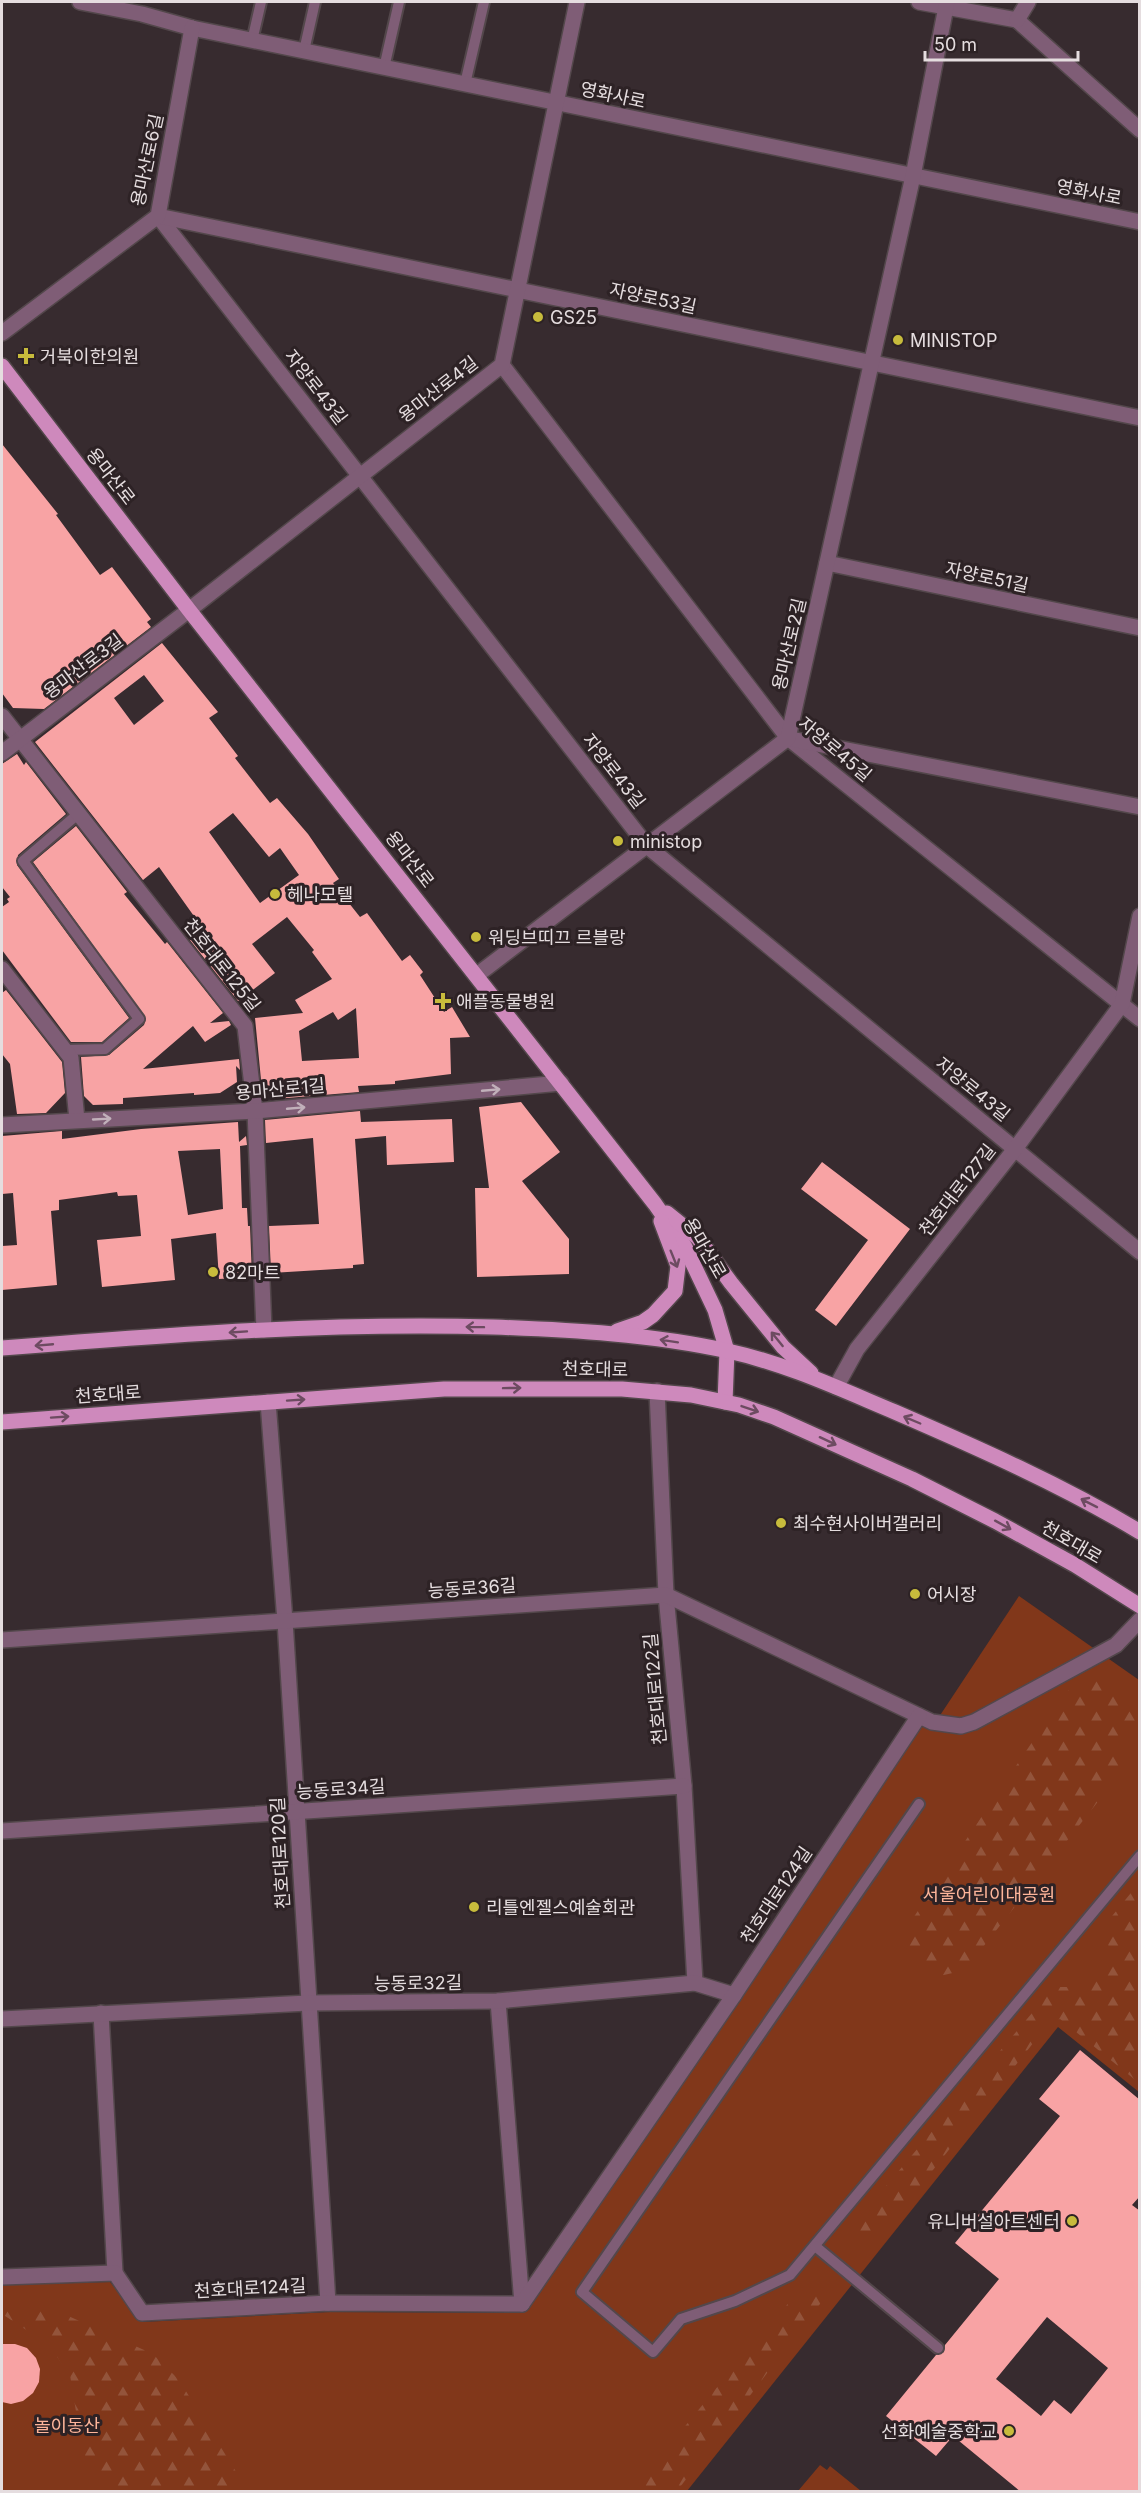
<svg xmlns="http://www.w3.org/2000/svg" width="1141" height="2493" font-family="Inter,'Noto Sans KR',sans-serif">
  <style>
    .green { fill: #81371a }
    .forest { fill: url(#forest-firs) }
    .building { fill: #f8a3a4; fill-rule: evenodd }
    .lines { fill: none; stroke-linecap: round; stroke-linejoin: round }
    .service-casing { stroke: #53474b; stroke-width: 14 }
    .minor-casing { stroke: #53474b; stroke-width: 18 }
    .primary-casing { stroke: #53474b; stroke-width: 18 }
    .service { stroke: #7f5d76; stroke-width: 10 }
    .minor { stroke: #7f5d76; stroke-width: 15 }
    .primary { stroke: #ce89bc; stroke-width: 15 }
    .oneway { stroke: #c1b0ba }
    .oneway2 { stroke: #6d4b61 }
    .poi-dot { fill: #c7bb3c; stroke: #2d2225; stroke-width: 2 }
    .labels { text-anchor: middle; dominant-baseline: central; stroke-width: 6; stroke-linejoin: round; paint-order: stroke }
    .street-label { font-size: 18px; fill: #e5dddf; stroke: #2d2225 }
    .poi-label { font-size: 18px; fill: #e5dddf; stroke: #2d2225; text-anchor: start }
    .park-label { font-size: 18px; fill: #feb59a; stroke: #2d2225 }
  </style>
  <defs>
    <pattern id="forest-firs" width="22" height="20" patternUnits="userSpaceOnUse" patternTransform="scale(1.5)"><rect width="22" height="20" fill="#81371a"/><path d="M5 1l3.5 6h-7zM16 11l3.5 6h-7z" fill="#93543b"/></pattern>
  </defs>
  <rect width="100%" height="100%" fill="#372b2f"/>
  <g class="green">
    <path d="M1019 1596 1139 1680V2092L1058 2027 687 2491H2V2285L110 2282 143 2322 330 2312 523 2313 736 2002 921 1724 931 1729Z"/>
    <path d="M820 2465 827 2470 830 2466 861 2491H798Z"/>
  </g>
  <g class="forest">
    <path d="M1089 1678 1116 1683 1139 1711 1132 1729 1116 1754 1123 1770 968 1966 957 1972 935 1977 914 1957 903 1933 1066 1692Z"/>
    <path d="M1139 1883V2083L1060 2019 1049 2023 873 2246 858 2245 855 2230 859 2218 1054 1987H1082L1110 1953 1104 1926Z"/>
    <path d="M814 2289 823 2300 677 2491H632L741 2358 792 2299Z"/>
    <path d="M46 2306 153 2354 179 2380 248 2491H99L82 2448 70 2375 48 2344 2 2314V2307Z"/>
  </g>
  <g class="building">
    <path d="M2 444 58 514 56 515 100 575 112 567 151 619 147 622 151 627 44 709 13 708 2 693Z"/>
    <path d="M162 643 218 712 209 718 238 756 235 758 270 803 277 798 308 834 339 879 333 883 360 917 367 913 402 961 410 955 423 972 420 975 444 1012 452 1007 470 1037 450 1038 451 1074 395 1081V1084L358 1086 359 1092 275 1099 274 1091 262 1090 255 1018 303 1013 295 1000 332 979 312 952 314 950 287 917 252 944 275 973 238 1001 182 930 196 919 159 867 143 880 35 742ZM144 675 164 701 134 725 114 698ZM233 813 269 857 280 848 299 875 260 903 209 832ZM356 1008 359 1058 302 1061 299 1031 333 1012 338 1020Z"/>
    <path d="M17 754 24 765 26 762 66 814 18 855 17 865 129 1018 102 1042H71L2 950V907L9 902 7 899 10 897 2 887V764Z"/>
    <path d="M76 826 127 892 124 894 165 944 167 942 223 1013 210 1023 229 1021 231 1025 205 1042 193 1026 143 1069 239 1059 240 1070 236 1066 237 1082 220 1093 194 1095V1093L123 1098V1104L93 1105 84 1096 81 1057 109 1055 144 1025 146 1019 33 862Z"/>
    <path d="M6 990 62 1062 65 1093 46 1113 17 1114 10 1064 2 1054V993Z"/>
    <path d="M521 1102 560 1152 522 1181 569 1239V1274L477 1277 475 1188H489L479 1107Z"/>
    <path d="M360 1111 361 1122 452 1119 454 1162 387 1165 386 1136 355 1139 364 1264 353 1265V1268L271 1273 269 1226 319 1224 313 1138 266 1143 265 1120Z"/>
    <path d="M238 1122 239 1142 246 1136 247 1145 240 1146 242 1208H247L248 1226H250L252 1277 219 1279 216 1233 171 1239 175 1280 102 1287 97 1240 141 1236 137 1195 118 1196 117 1192 59 1200V1210L51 1211 57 1285 2 1290V1246L17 1245 13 1193 2 1194V1136L62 1131V1139L141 1129ZM220 1149 223 1209 188 1215 178 1151Z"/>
    <path d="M822 1162 910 1229 836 1326 815 1310 868 1240 801 1189Z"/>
    <path d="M1080 2050 1140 2100V2196L1132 2205 1140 2211V2492H1021L953 2436 936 2456 886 2416 936 2355 944 2352 945 2345 999 2279 955 2243 1060 2116 1039 2099ZM1047 2317 1108 2368 1071 2414 1054 2400 1041 2416 996 2379Z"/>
    <path d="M2 2344H15L27 2348 36 2358 40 2369 39 2382 33 2393 23 2401 11 2404 2 2402Z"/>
  </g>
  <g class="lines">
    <defs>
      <g id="service">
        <path d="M252 41 261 2"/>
        <path d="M304 51 315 2"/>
        <path d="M384 68 399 2"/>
        <path d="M465 84 484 2"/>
        <path d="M65 1050 105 1049 139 1019 23 861 78 814"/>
        <path d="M919 1804 582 2292 653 2352 681 2319 735 2301 790 2275 1140 1856"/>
        <path d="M815 2246 938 2348"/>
      </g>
      <g id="minor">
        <path d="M80 2 142 14 192 28 1140 222"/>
        <path d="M919 2 1017 20"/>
        <path d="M1017 20 1140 130"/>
        <path d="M1017 20 1028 2"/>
        <path d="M158 216 647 846 1140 1252"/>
        <path d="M158 216 1140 418"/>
        <path d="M2 333 158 216 192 28"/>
        <path d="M502 365 788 738 1140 1019"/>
        <path d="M827 563 1140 628"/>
        <path d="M2 716 245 1026 255 1111 264 1330"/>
        <path d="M791 739 1140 807"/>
        <path d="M2 753 189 610 502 365 577 2"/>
        <path d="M2 969 71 1058 77 1120"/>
        <path d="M477 975 788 738 913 176 947 2"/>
        <path d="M2 1125 255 1111 561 1083"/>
        <path d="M836 1387 857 1349 1015 1149 1122 1004 1140 916"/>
        <path d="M657 1391 666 1595 684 1786 695 1983"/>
        <path d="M268 1402 285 1621 328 2303"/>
        <path d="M2 1640 666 1595 932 1722 961 1726 974 1722 1116 1645 1140 1620"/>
        <path d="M2 1831 684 1786"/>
        <path d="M498 2001 522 2304"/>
        <path d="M101 2013 115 2273"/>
        <path d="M2 2019 308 2003 498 2001 695 1983 734 1995"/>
        <path d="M2 2277 115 2273 142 2313 328 2303 522 2304 734 1995 919 1716"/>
      </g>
      <g id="primary">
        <path d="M2 366 189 610 655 1204 685 1247 715 1310 727 1351 725 1402"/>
        <path d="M667 1213 698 1238 731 1283 783 1347 811 1373"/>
        <path d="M617 1331 643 1322 653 1315 675 1291 678 1266 661 1221"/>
        <path d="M2 1348C165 1335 329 1322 493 1327 571 1330 651 1334 728 1351 787 1364 840 1389 895 1412 978 1448 1062 1485 1140 1532"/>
        <path d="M2 1422 444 1389H622L691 1395 739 1405 774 1417 912 1479 995 1521 1075 1565 1140 1606"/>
      </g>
    </defs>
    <use href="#service" class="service-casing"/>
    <use href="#minor" class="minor-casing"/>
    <use href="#primary" class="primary-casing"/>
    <use href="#service" class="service"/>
    <use href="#minor" class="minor"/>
    <use href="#primary" class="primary"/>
  </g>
  <defs><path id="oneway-shaft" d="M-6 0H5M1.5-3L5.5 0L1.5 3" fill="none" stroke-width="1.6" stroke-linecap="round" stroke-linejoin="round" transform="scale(1.5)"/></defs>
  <g class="oneway">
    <use href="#oneway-shaft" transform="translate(491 1090) rotate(-5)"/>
    <use href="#oneway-shaft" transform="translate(296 1108) rotate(-5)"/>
    <use href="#oneway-shaft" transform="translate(102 1119) rotate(-3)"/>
  </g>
  <g class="oneway2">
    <use href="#oneway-shaft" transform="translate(674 1259) rotate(68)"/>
    <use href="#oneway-shaft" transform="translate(475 1327) rotate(-179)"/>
    <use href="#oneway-shaft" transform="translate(238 1332) rotate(176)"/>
    <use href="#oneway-shaft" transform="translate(777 1339) rotate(-129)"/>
    <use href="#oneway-shaft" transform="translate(669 1341) rotate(-171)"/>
    <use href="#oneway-shaft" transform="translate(44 1345) rotate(175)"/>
    <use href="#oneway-shaft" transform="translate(512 1388) rotate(-1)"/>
    <use href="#oneway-shaft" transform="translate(296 1400) rotate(-4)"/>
    <use href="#oneway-shaft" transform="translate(750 1409) rotate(19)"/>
    <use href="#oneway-shaft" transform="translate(60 1417) rotate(-4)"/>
    <use href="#oneway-shaft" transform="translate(912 1420) rotate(-157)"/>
    <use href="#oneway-shaft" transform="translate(828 1441) rotate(25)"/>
    <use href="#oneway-shaft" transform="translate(1089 1503) rotate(-153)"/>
    <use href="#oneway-shaft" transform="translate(1003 1525) rotate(29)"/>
  </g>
  <g class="poi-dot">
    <circle cx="538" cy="317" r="6"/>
    <circle cx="898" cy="340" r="6"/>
    <path d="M23 347h6v6h6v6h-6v6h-6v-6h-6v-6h6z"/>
    <circle cx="618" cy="841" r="6"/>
    <circle cx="275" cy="894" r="6"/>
    <circle cx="476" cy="937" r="6"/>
    <path d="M440 992h6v6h6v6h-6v6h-6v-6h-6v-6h6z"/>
    <circle cx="213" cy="1272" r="6"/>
    <circle cx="781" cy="1523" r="6"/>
    <circle cx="915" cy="1594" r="6"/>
    <circle cx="474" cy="1907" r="6"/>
    <circle cx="1072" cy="2221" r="6"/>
    <circle cx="1009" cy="2431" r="6"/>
  </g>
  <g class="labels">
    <g class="street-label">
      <text transform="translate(613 95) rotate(12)">영화사로</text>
      <text transform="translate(147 160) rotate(-78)">용마산로6길</text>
      <text transform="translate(1089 192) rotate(11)">영화사로</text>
      <text transform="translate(653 298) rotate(12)">자양로53길</text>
      <text transform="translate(316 387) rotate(52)">자양로43길</text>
      <text transform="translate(438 389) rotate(-38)">용마산로4길</text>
      <text transform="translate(111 476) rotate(52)">용마산로</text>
      <text transform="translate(987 577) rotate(12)">자양로51길</text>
      <text transform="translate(789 644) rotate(-77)">용마산로2길</text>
      <text transform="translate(83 666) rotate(-37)">용마산로3길</text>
      <text transform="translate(835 749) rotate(40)">자양로45길</text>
      <text transform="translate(614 771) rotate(52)">자양로43길</text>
      <text transform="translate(410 859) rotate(52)">용마산로</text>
      <text transform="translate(222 965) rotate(52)">천호대로125길</text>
      <text transform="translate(280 1089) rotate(-5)">용마산로1길</text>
      <text transform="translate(973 1089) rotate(39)">자양로43길</text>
      <text transform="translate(957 1190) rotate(-52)">천호대로127길</text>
      <text transform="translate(705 1248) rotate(60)">용마산로</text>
      <text transform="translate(595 1369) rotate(1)">천호대로</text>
      <text transform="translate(108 1394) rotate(-4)">천호대로</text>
      <text transform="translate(1072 1542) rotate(30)">천호대로</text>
      <text transform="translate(472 1588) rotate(-4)">능동로36길</text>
      <text transform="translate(655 1689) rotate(-95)">천호대로122길</text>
      <text transform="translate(341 1789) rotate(-4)">능동로34길</text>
      <text transform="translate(280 1853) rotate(-93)">천호대로120길</text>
      <text transform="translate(776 1895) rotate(-56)">천호대로124길</text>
      <text transform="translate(418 1983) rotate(-1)">능동로32길</text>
      <text transform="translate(250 2288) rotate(-3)">천호대로124길</text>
    </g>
    <g class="poi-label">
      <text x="550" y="317">GS25</text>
      <text x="910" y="340">MINISTOP</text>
      <text x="40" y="356">거북이한의원</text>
      <text x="630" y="841">ministop</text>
      <text x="287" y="894">헤나모텔</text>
      <text x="488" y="937">워딩브띠끄 르블랑</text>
      <text x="456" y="1001">애플동물병원</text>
      <text x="225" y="1272">82마트</text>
      <text x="793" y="1523">최수현사이버갤러리</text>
      <text x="927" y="1594">어시장</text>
      <text x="486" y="1907">리틀엔젤스예술회관</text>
      <text x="1060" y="2221" text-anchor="end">유니버설아트센터</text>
      <text x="997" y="2431" text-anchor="end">선화예술중학교</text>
    </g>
    <g class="park-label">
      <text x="989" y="1894">서울어린이대공원</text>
      <text x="67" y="2425">놀이동산</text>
    </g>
  </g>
  <rect width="1141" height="2493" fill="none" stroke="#e5dddf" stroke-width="6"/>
  <path d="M925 51v9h153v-9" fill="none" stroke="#e5dddf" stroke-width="3"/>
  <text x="934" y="51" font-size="18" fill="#e5dddf" stroke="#2d2225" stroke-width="4.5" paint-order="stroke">50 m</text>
</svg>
